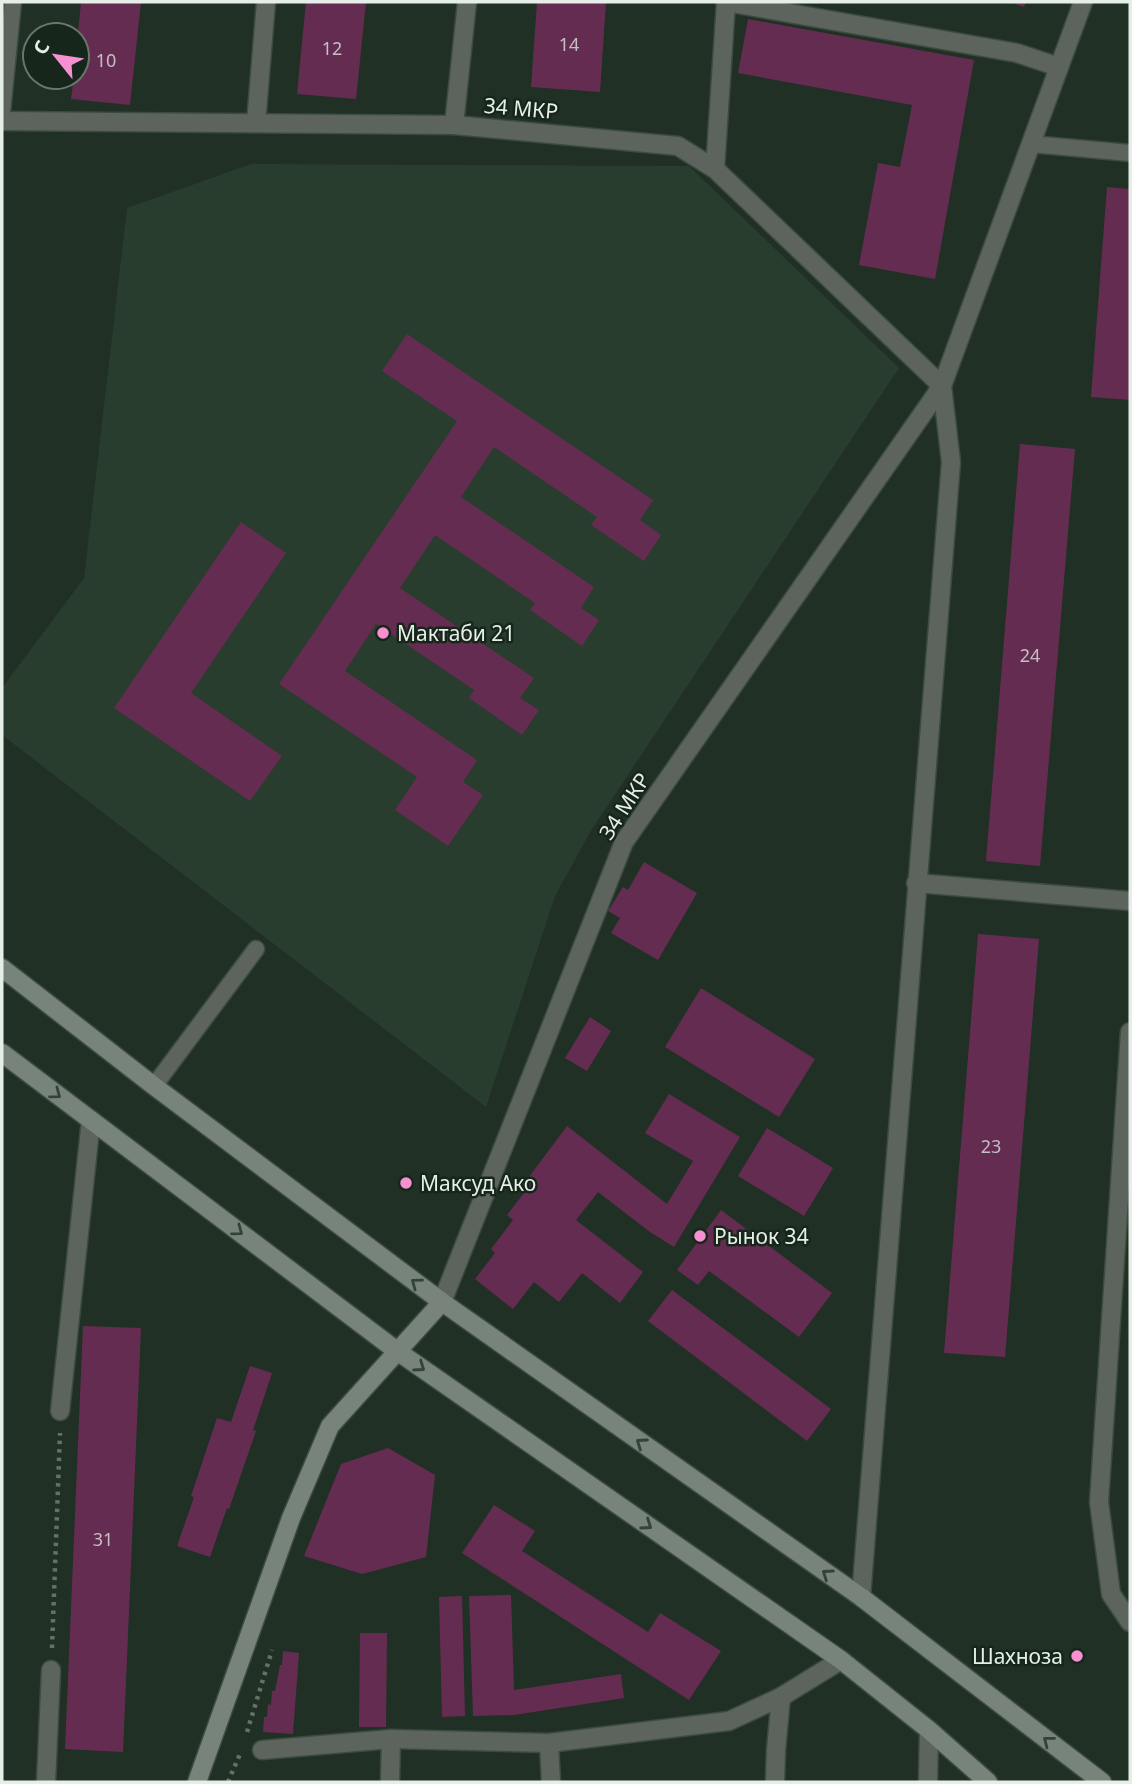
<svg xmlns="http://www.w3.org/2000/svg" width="1132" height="1784" font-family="'Noto Sans',sans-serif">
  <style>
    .built { fill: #283d2d }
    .building { fill: #652c51 }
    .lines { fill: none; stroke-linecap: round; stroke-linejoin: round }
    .lane-casing { stroke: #3c4b3f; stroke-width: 19 }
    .street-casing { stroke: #3c4b3f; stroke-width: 21 }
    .secondary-casing { stroke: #3c4b3f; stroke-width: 21 }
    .path { stroke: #637166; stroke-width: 4.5; stroke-dasharray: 3.5 5; stroke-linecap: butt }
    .lane { stroke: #5d645e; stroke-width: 16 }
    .street { stroke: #5d645e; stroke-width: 18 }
    .secondary { stroke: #78847b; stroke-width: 18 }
    .oneway { stroke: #344238 }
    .poi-dot { fill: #f690d0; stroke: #17261b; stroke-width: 2.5 }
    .labels { text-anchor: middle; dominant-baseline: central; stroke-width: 5; stroke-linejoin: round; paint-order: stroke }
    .number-label { font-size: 18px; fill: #c5bec2 }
    .street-label { font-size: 21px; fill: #e5efe7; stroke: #17261b }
    .poi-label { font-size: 21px; fill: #e5efe7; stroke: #17261b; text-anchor: start }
  </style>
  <rect width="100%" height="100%" fill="#203024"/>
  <path class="built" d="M251 164 689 166 899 368 592 829 555 896 486 1107 2 735V688L84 578 127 208Z"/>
  <g class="building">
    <path d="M81 2H141L130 105 71 99 74 77H77V44Z"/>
    <path d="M306 2H366L356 99 297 94Z"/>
    <path d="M537 2H606L600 92 531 87Z"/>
    <path d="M1010 2H1026L1024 7Z"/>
    <path d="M748 19 974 60 935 279 859 265 878 163 900 167 912 105 738 73Z"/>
    <path d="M1107 187 1130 189V400L1091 397Z"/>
    <path d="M407 334 653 500 640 520 661 535 644 561 591 525 597 517 494 447 461 497 594 587 581 608 599 620 582 646 530 610 535 603 435 535 400 588 534 678 520 698 539 710 522 735 469 698 474 690 376 624 345 671 477 760 463 782 483 795 448 846 395 810 417 777 279 684 457 421 382 371Z"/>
    <path d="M1020 444 1075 449 1040 866 986 861Z"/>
    <path d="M241 522 286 553 191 693 282 756 250 801 114 708Z"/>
    <path d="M644 862 697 893 658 960 611 933 620 918 608 911 623 887 628 890Z"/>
    <path d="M978 934 1039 939 1005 1357 944 1353Z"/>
    <path d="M701 988 815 1059 779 1117 665 1047Z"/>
    <path d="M590 1017 611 1031 587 1071 565 1058Z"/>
    <path d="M669 1094 740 1137 674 1247 650 1232 598 1192 576 1220 643 1272 620 1303 582 1273 559 1302 534 1282 513 1309 475 1279 495 1253 491 1249 513 1220 507 1215 530 1185 526 1181 567 1126 667 1204 693 1161 645 1133Z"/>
    <path d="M767 1128 833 1168 804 1216 738 1176Z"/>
    <path d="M721 1210 832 1293 799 1337 709 1271 698 1285 677 1270Z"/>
    <path d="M672 1290 831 1409 807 1441 648 1321Z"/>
    <path d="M83 1326 141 1328 123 1752 65 1749Z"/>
    <path d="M250 1366 272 1373 253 1430 256 1431 229 1509 227 1508 210 1557 177 1546 194 1497 191 1496 217 1418 231 1422Z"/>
    <path d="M388 1448 435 1475 426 1557 362 1574 304 1556 341 1464Z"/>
    <path d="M494 1505 535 1531 522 1551 648 1632 660 1613 721 1651 689 1700 462 1553Z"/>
    <path d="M511 1595 514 1690 621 1674 624 1698 514 1715 473 1716 469 1596Z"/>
    <path d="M462 1596 465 1716 442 1717 439 1597Z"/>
    <path d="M360 1633H387L386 1727H359Z"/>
    <path d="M283 1651 299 1653 293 1734 263 1732 264 1717H267L268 1704 271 1705 272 1691H275L280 1665H282Z"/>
  </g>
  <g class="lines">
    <defs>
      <g id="lane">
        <path d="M2 112 13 2"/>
        <path d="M1031 144 1130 153"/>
        <path d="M154 1086 256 949"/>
      </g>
      <g id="street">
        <path d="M726 2 1017 53 1059 67"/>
        <path d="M2 121 454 125 678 146 715 169 942 386 951 462 861 1597"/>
        <path d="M256 123 266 2"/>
        <path d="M454 125 467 2"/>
        <path d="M715 169 726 2"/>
        <path d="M916 883 1130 901"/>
        <path d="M1130 1032 1099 1502 1111 1594 1130 1622"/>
        <path d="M442 1302 624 842 942 386 1083 2"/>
        <path d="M60 1411 91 1120"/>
        <path d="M262 1750 391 1739 549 1743"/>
        <path d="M46 1782 51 1670"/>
        <path d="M390 1782 391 1739"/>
        <path d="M551 1782 549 1743 729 1721 781 1697 841 1660"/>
        <path d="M775 1782 776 1750 781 1697"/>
        <path d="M928 1782 929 1730"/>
      </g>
      <g id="secondary">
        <path d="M2 968 154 1086 442 1302 861 1597 1102 1782"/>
        <path d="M2 1053 397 1351 841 1660 929 1730 988 1782"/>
        <path d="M197 1782 291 1518 330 1426 442 1302"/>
      </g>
    </defs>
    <use href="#lane" class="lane-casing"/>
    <use href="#street" class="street-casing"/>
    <use href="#secondary" class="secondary-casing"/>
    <g class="path">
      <path d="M52 1648 60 1433"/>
      <path d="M247 1732 272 1650"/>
      <path d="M228 1782 240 1754"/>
    </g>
    <use href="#lane" class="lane"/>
    <use href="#street" class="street"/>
    <use href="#secondary" class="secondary"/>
  </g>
  <defs><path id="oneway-chevron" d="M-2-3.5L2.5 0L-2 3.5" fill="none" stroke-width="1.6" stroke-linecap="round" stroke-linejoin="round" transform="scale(1.75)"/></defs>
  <g class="oneway">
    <use href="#oneway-chevron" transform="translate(56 1094) rotate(37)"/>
    <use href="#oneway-chevron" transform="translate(238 1231) rotate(37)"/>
    <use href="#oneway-chevron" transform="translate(416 1283) rotate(-143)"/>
    <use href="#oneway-chevron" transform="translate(420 1367) rotate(35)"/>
    <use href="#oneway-chevron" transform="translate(641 1443) rotate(-145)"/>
    <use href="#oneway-chevron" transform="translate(647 1525) rotate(35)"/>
    <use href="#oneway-chevron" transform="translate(827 1574) rotate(-145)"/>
    <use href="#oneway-chevron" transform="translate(1048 1741) rotate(-142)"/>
  </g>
  <g class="poi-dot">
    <circle cx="383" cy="633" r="7"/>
    <circle cx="406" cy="1183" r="7"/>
    <circle cx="700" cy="1236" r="7"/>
    <circle cx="1077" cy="1656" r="7"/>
  </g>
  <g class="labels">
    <g class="number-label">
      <text x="569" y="44">14</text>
      <text x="332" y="48">12</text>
      <text x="106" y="60">10</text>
      <text x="1030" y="655">24</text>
      <text x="991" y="1146">23</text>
      <text x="103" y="1539">31</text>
    </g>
    <g class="street-label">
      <text transform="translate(521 108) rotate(5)">34 МКР</text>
      <text transform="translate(624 806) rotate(-57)">34 МКР</text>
    </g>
    <g class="poi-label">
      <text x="397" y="633">Мактаби 21</text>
      <text x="420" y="1183">Максуд Ако</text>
      <text x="714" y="1236">Рынок 34</text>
      <text x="1063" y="1656" text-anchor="end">Шахноза</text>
    </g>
  </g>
  <rect width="1132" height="1784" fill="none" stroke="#e5efe7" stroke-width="7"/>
  <g transform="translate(56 56) rotate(300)"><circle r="33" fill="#17261b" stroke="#69766d" stroke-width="2"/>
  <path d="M0-5L12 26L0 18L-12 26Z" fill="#f690d0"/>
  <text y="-10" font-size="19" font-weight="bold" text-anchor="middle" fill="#e5efe7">С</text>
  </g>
</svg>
